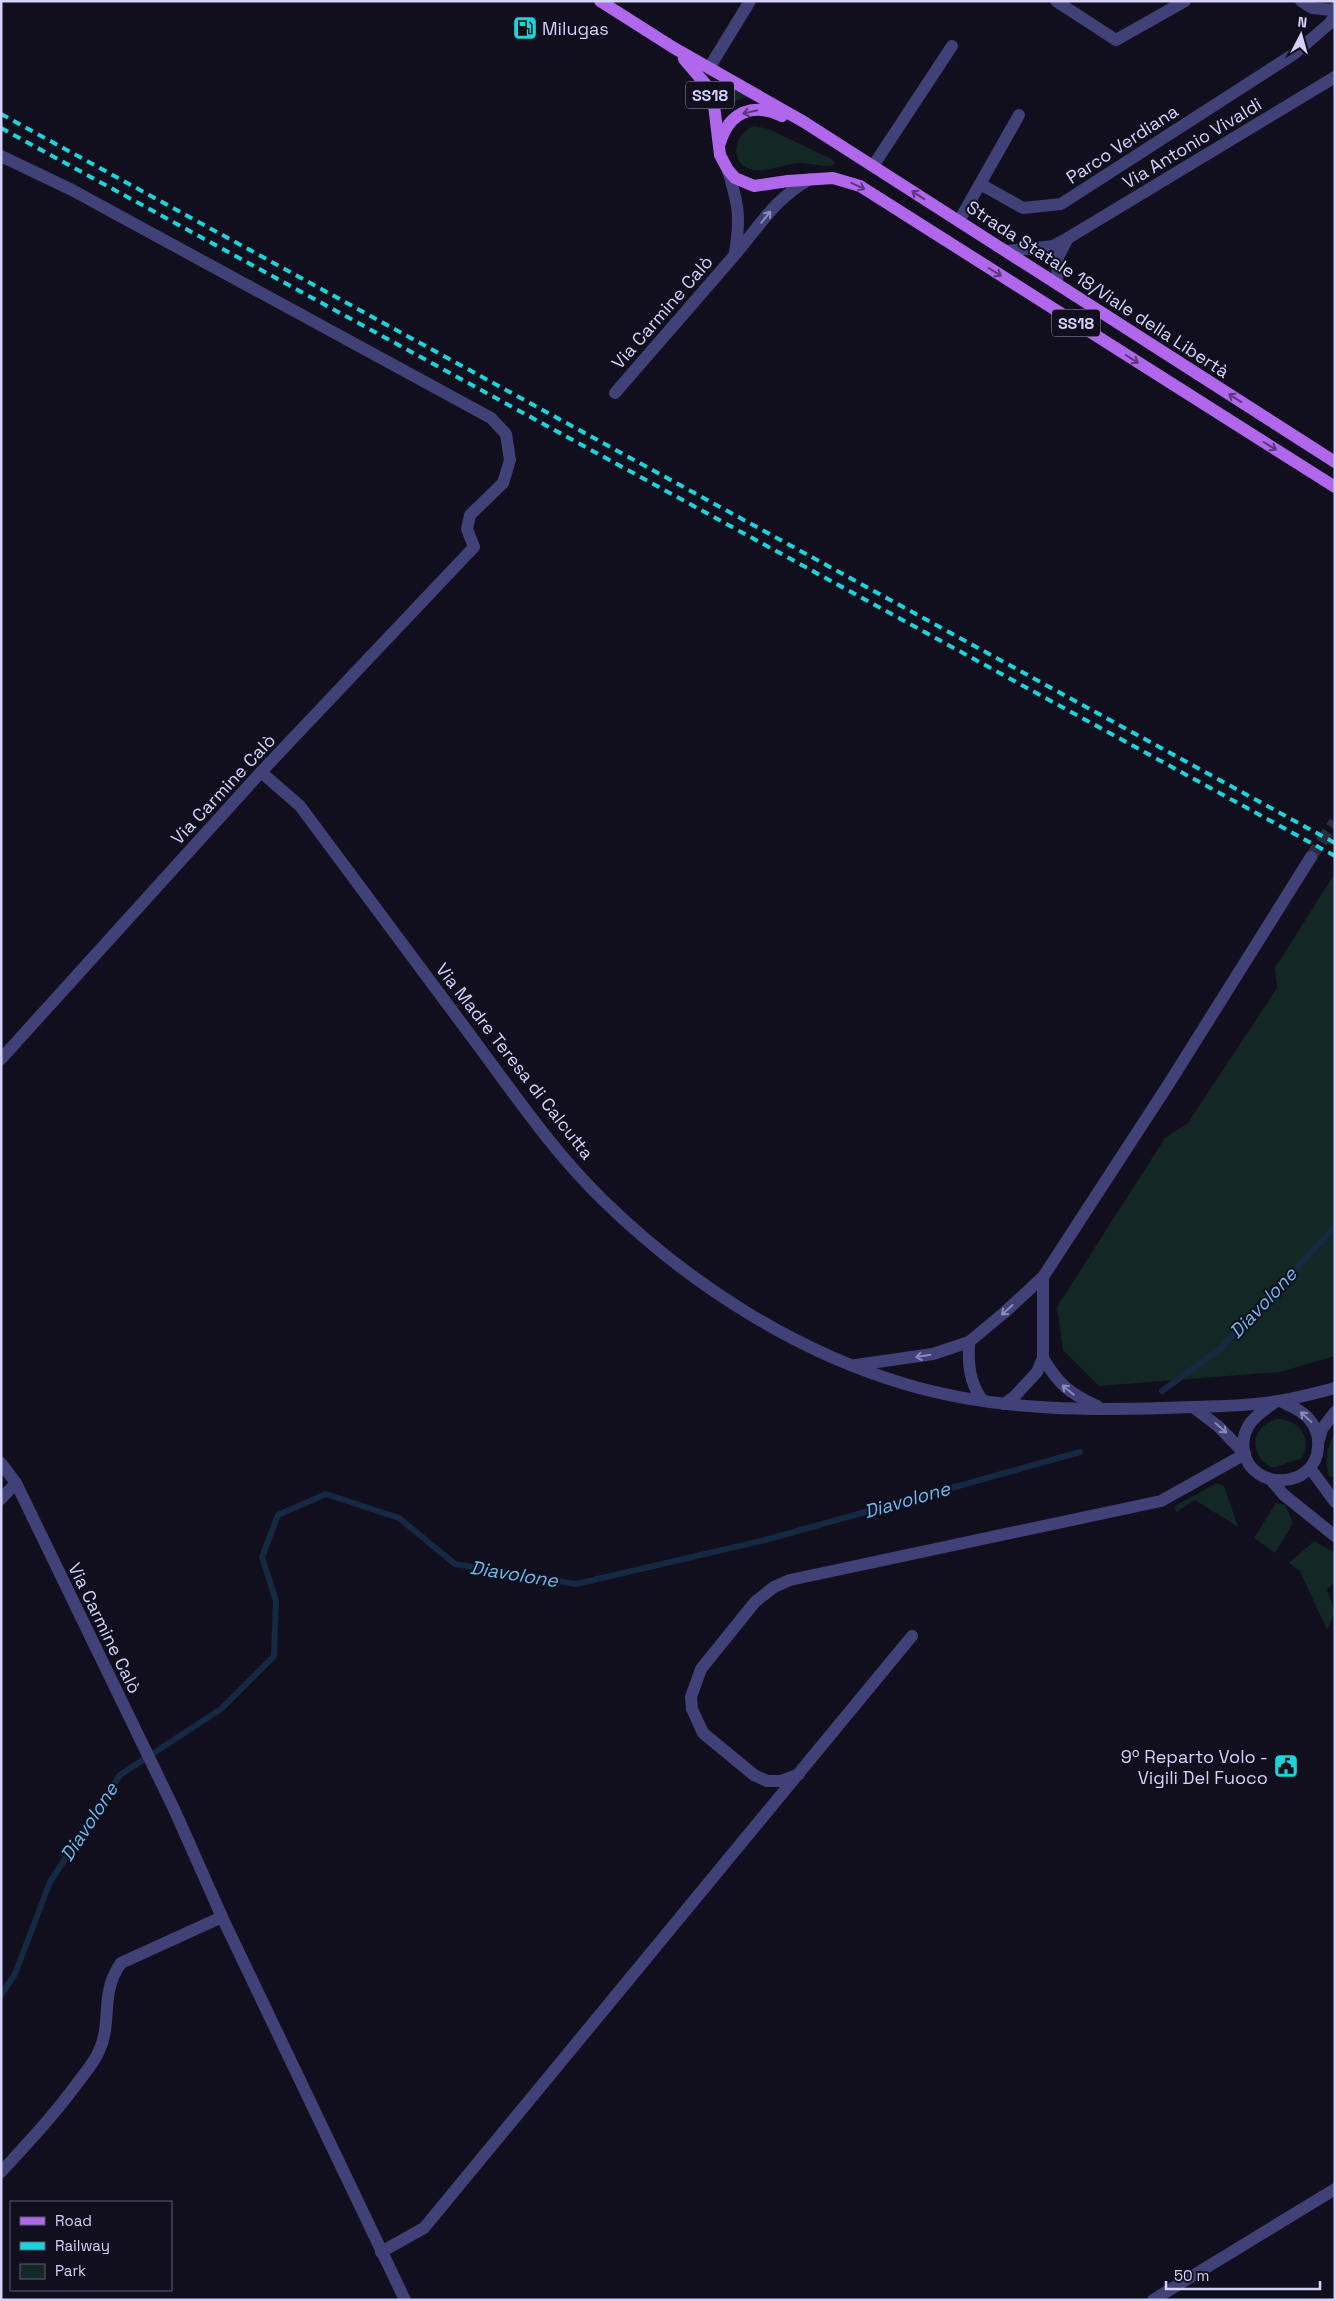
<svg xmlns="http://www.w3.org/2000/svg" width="1336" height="2301" font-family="'Space Grotesk',sans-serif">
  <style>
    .green { fill: #132725 }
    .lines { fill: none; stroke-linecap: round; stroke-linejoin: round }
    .stream { stroke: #152942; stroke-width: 6 }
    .minor-tunnel { stroke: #2e2c3f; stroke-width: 12; stroke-dasharray: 12 6; stroke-linecap: butt }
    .minor { stroke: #404177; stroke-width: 12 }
    .major { stroke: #b167eb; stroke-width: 12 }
    .rail { stroke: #1cd5db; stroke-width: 4; stroke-dasharray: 8 6; stroke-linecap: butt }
    .oneway { stroke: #59377a }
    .oneway2 { stroke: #8a8ab8 }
    .labels { text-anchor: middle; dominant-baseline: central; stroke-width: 4; stroke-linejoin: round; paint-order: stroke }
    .shield { fill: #110f1e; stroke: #9a98b7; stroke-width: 1 }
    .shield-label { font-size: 16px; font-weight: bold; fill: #d4d2f9 }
    .poi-label { font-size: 18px; fill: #d4d2f9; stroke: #110f1e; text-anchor: start }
    .street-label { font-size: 18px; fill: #d4d2f9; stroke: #110f1e }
    .water-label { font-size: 19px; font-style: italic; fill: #6dbaec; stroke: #110f1e }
  </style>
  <rect width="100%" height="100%" fill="#110f1e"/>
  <g class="green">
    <path d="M718 76 748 96 727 105Z"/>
    <path d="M754 126 769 129 831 159 835 163 834 165C823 168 811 163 800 163 785 163 769 172 754 170 728 166 733 133 754 126Z"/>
    <path d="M1335 873V1356L1280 1372 1099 1386 1063 1350 1057 1307 1165 1138 1188 1123 1277 988 1275 968Z"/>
    <path d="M1277 1419C1299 1419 1313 1438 1302 1458L1276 1467H1270C1248 1452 1251 1427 1277 1419Z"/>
    <path d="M1335 1433V1476L1329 1477C1325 1461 1326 1448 1335 1433Z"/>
    <path d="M1217 1483 1224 1486 1238 1527 1195 1500 1176 1512 1175 1506Z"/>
    <path d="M1276 1503 1285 1505 1293 1523 1275 1553 1254 1538Z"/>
    <path d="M1314 1541 1335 1553V1582L1327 1589 1335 1612 1327 1630 1300 1571 1289 1563Z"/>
  </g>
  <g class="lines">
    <g class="stream">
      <path d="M1162 1391 1220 1349 1335 1227"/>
      <path d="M1 1995 15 1974 50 1882 120 1775 221 1709 274 1656 276 1601 262 1557 278 1515 326 1494 399 1518 455 1564 576 1584 765 1540 1080 1452"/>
    </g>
    <path class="minor-tunnel" d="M1311 857 1335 822"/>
    <g class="minor">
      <path d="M1056 1 1116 40 1185 1"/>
      <path d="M1301 1 1312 8 1332 10 1335 8"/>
      <path d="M709 68 750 1"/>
      <path d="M1 156 72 190 491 418 506 434 510 460 503 483 470 515 467 529 474 547 261 772 1 1059"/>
      <path d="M873 166 952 46"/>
      <path d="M728 170C738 204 741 217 735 252"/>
      <path d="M980 184 1023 208 1061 204 1294 54 1330 23 1335 15"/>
      <path d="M959 221 1019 115"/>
      <path d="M1006 251 1053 246 1068 238 1335 77"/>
      <path d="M1057 284 1058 257 1068 238"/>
      <path d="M615 393C654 348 694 302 733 257 759 227 774 199 810 179"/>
      <path d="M261 772 300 806C358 884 416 962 474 1040 515 1095 554 1153 604 1201 687 1282 793 1351 905 1384 998 1412 1098 1411 1194 1407 1222 1406 1250 1406 1278 1401 1297 1398 1316 1393 1335 1388"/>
      <path d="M969 1342C968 1364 969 1381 982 1400"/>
      <path d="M1043 1358C1059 1385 1069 1393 1097 1406"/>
      <path d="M856 1365 933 1354 969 1342 1005 1312 1043 1277 1168 1085 1311 857"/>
      <path d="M1274 1403C1256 1415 1240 1427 1244 1451 1251 1492 1316 1489 1318 1447 1319 1437 1316 1427 1309 1419 1302 1410 1290 1406 1280 1401"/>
      <path d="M1004 1404 1014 1397 1037 1372 1043 1358V1277"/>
      <path d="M1319 1440 1322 1429 1335 1412"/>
      <path d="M1 1463 16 1483 174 1809 222 1917 121 1963C99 1994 113 2021 99 2051 94 2063 84 2074 76 2085 53 2116 27 2144 1 2172"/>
      <path d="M1310 1468 1335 1502"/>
      <path d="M1271 1480 1284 1495 1335 1536"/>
      <path d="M1 1499 16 1483"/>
      <path d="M799 1774 781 1781H767L754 1775 703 1733 692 1709 691 1697 701 1669 755 1602 774 1587 790 1580 1161 1501 1245 1454 1218 1426 1193 1407"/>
      <path d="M222 1917 405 2300"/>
      <path d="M381 2252 424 2228 912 1636"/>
      <path d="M1153 2300 1335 2189"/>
    </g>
    <g class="major">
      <path d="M600 1 674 48 804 122 1335 462"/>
      <path d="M684 59 707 86 714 105 720 155 728 170 735 178 754 186 788 181 833 178 860 186 1335 487"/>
      <path d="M720 143C729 112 753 102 782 116"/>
    </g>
    <g class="rail">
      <path d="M1 114 1335 843"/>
      <path d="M1 128 1335 856"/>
    </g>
  </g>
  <defs><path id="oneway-shaft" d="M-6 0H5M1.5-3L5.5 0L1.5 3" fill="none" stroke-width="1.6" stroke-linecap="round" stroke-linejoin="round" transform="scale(1.25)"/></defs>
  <g class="oneway">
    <use href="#oneway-shaft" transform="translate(750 112) rotate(167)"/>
    <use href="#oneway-shaft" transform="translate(858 186) rotate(25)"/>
    <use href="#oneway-shaft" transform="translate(918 195) rotate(-147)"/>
    <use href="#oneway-shaft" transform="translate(995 272) rotate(32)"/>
    <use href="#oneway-shaft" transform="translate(1132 359) rotate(32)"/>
    <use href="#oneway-shaft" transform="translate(1235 398) rotate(-147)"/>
    <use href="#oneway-shaft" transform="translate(1270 446) rotate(32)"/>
  </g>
  <g class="oneway2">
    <use href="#oneway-shaft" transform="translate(766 217) rotate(-51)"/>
    <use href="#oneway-shaft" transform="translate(1007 1310) rotate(138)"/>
    <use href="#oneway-shaft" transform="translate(923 1356) rotate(170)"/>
    <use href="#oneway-shaft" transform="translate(1068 1390) rotate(-140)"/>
    <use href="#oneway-shaft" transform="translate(1306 1417) rotate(-137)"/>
    <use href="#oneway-shaft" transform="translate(1221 1428) rotate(41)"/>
  </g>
  <defs>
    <symbol id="fuel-square" viewBox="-11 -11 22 22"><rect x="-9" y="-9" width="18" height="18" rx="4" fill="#1cd5db" stroke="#110f1e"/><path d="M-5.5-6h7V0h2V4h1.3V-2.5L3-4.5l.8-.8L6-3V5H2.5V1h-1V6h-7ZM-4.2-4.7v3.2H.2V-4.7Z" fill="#111"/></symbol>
    <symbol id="civic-square" viewBox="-11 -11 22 22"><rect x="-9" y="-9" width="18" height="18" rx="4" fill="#1cd5db" stroke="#110f1e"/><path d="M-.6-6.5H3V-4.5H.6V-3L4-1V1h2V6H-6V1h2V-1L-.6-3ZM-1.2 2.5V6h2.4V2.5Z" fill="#111"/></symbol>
  </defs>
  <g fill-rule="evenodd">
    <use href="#fuel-square" x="511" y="14" width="28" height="28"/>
    <use href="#civic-square" x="1272" y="1752" width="28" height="28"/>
  </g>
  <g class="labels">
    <g class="shield">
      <rect x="686" y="81.5" width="48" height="27" rx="4"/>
      <rect x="1052" y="309.5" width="48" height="27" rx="4"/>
    </g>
    <g class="shield-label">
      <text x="710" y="95">SS18</text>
      <text x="1076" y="323">SS18</text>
    </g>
    <g class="poi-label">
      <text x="542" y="28">Milugas</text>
      <text x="1268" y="1756" text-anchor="end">9º Reparto Volo -<tspan x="1268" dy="21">Vigili Del Fuoco</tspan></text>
    </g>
    <g class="street-label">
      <text transform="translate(1192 143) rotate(-31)">Via Antonio Vivaldi</text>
      <text transform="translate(1122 144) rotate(-33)">Parco Verdiana</text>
      <text transform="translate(1098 289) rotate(33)">Strada Statale 18/Viale della Libertà</text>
      <text transform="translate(662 312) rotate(-49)">Via Carmine Calò</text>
      <text transform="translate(223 789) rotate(-47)">Via Carmine Calò</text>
      <text transform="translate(515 1061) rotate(52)">Via Madre Teresa di Calcutta</text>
      <text transform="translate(105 1628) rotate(64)">Via Carmine Calò</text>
    </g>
    <g class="water-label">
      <text transform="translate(1263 1303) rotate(-47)">Diavolone</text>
      <text transform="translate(907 1500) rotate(-16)">Diavolone</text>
      <text transform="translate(514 1574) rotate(9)">Diavolone</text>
      <text transform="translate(89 1822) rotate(-57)">Diavolone</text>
    </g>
  </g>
  <rect width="1336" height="2301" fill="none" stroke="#d4d2f9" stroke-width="5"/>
  <rect x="10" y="2201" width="162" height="90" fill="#110f1e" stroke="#5f5d76"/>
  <rect x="20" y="2217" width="25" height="8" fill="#b167eb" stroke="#5f5d76"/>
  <text x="55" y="2226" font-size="15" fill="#d4d2f9">Road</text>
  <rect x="20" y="2242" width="25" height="8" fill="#1cd5db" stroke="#5f5d76"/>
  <text x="55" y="2251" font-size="15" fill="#d4d2f9">Railway</text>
  <rect x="20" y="2264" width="25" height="15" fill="#132725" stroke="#5f5d76"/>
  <text x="55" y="2276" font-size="15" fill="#d4d2f9">Park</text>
  <g transform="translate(1301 35) rotate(6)" stroke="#110f1e" stroke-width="4" paint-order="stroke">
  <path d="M0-4L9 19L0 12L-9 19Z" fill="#d4d2f9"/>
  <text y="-8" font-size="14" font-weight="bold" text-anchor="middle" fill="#d4d2f9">N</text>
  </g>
  <path d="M1166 2281v8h154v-8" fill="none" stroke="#d4d2f9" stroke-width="2.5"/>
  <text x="1174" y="2281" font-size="15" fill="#d4d2f9" stroke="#110f1e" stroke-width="4" paint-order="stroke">50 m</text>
</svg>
